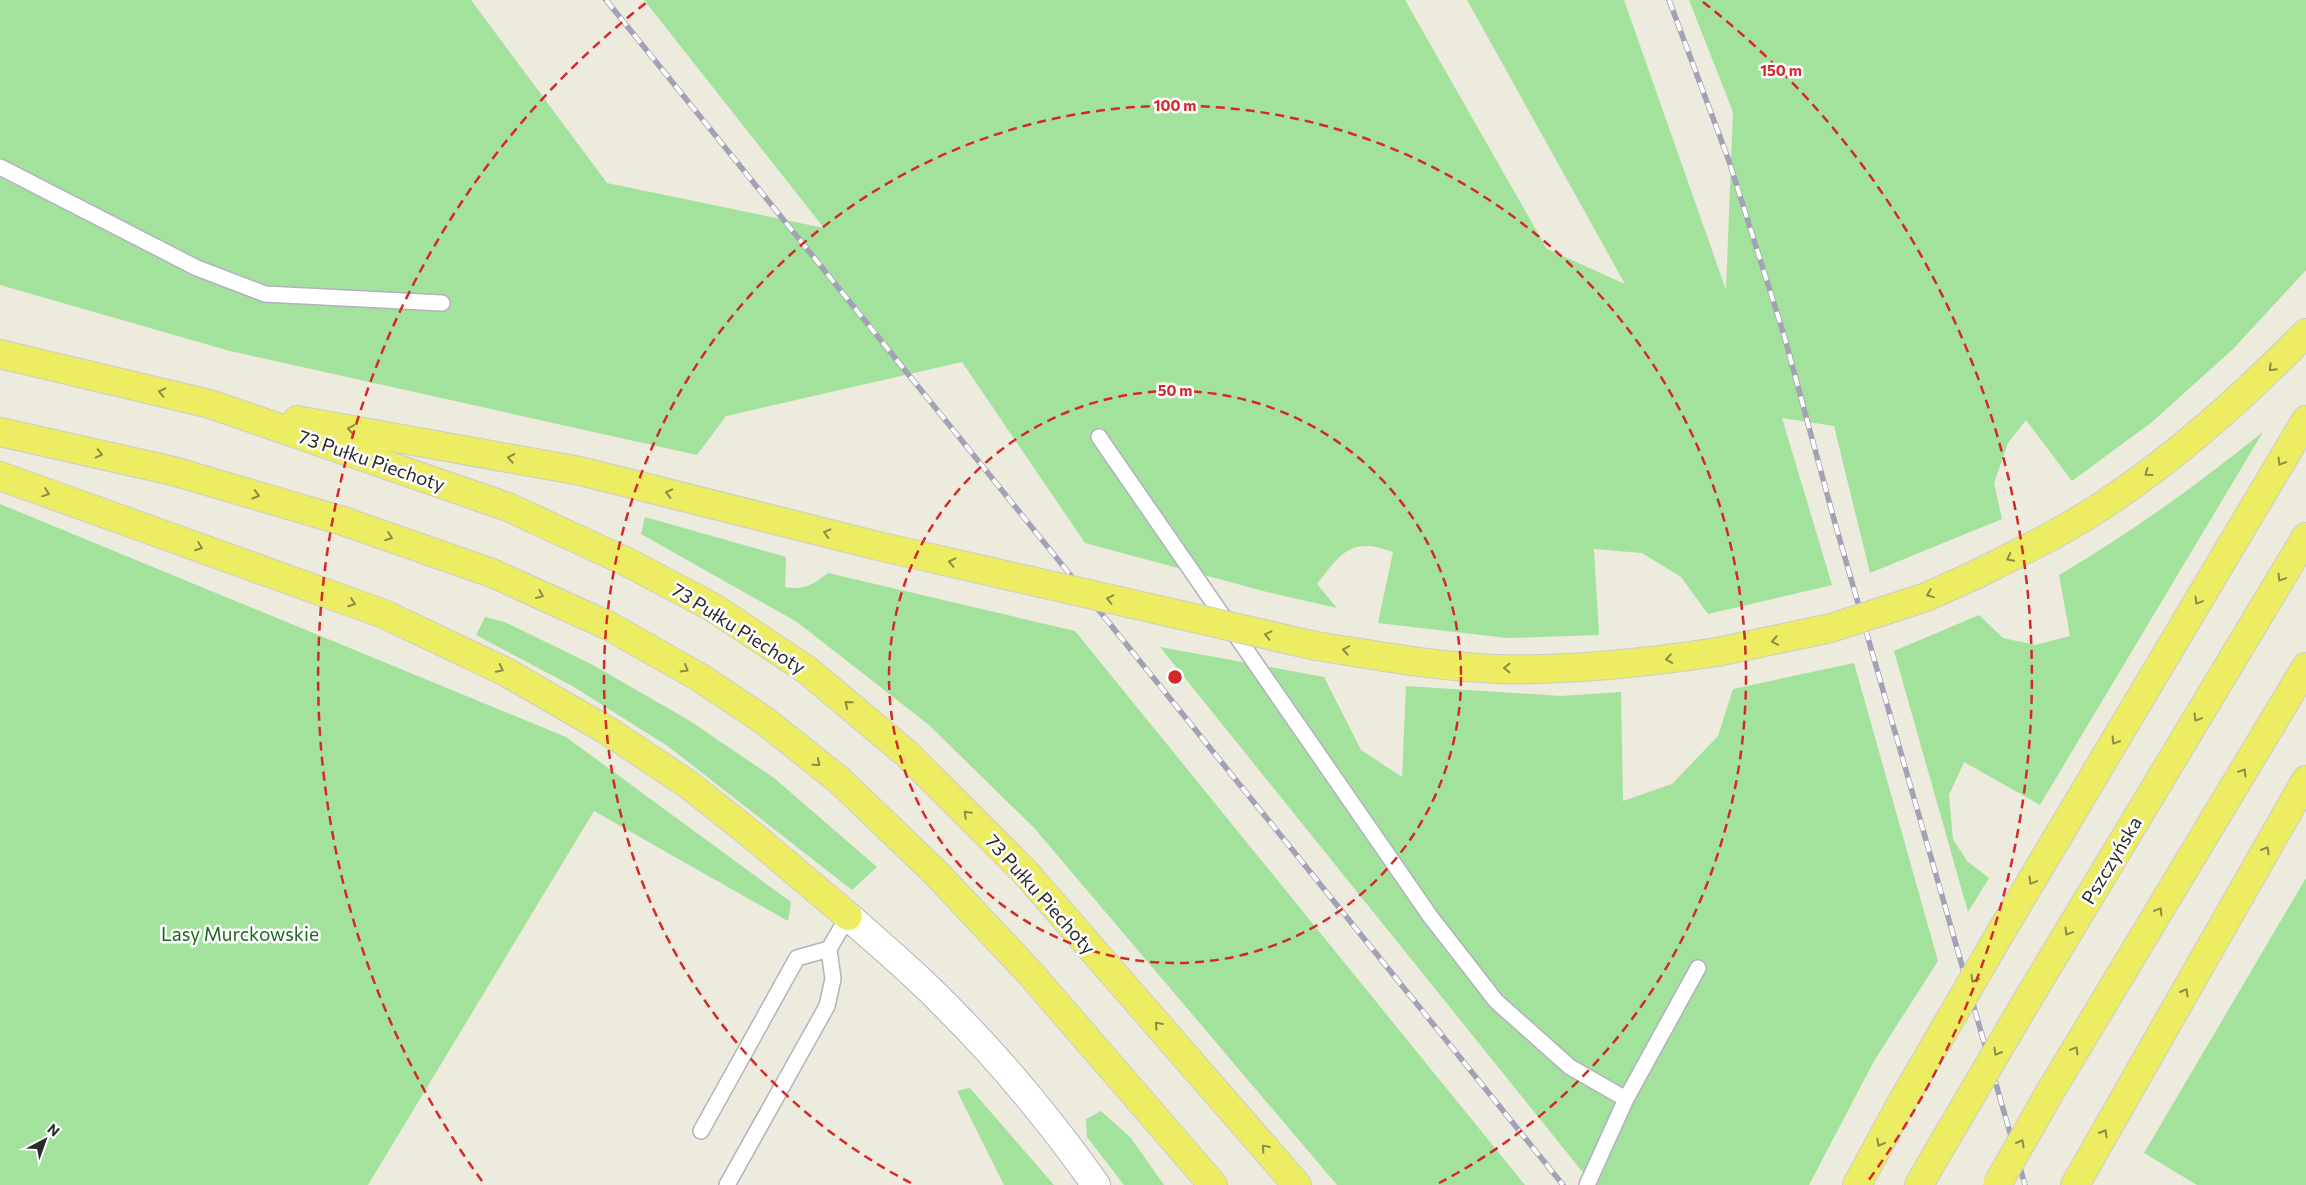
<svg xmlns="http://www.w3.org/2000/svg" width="2306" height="1185" font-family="Commissioner,sans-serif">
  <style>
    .green { fill: #a3e29c }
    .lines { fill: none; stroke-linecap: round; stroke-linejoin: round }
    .service-casing { stroke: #b2b1be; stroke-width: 18 }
    .minor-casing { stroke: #b2b1be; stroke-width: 30 }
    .primary-casing { stroke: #ccc; stroke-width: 30 }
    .service { stroke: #fff; stroke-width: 15 }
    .minor { stroke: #fff; stroke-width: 28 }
    .primary { stroke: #eced62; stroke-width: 28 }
    .rail-casing { stroke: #a3a1b5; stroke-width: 5.5 }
    .rail { stroke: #fff; stroke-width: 4; stroke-dasharray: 11; stroke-linecap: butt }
    .primary-bridge-casing { stroke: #ccc; stroke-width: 30; stroke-linecap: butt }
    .primary-bridge { stroke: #eced62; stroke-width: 28 }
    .oneway { stroke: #8c8c46 }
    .ring { fill: none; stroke: #d62828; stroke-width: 2.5; stroke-dasharray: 9 6 }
    .labels { text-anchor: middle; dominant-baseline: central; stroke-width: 5; stroke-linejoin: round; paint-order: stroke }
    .street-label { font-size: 19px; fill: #2b2b2b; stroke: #fff }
    .park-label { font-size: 19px; fill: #1c671f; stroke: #fff }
    .centre { fill: #d62828; stroke: #fff; stroke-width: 2.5 }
    .ring-label { font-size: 15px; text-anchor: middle; font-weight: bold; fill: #d62828; stroke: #fff; stroke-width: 5; stroke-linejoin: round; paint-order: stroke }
  </style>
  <rect width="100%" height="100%" fill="#edeade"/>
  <g class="green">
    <path d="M0 0H471L607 183 824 228 644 0H1405L1547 249 1625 284 1467 0H1624L1726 290 1733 112 1689 0H2306V270L2233 349 2152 422 2072 481 2026 420 2008 443 1994 483 2002 519 1870 573 1834 426 1782 418 1832 585 1708 614 1681 577 1642 553 1594 549 1599 635 1507 638 1378 623 1393 552C1351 536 1341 553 1317 584L1337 608 1267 592 1085 543 962 362 726 416 697 455 230 351 0 285Z"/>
    <path d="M2263 432 2040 805 1964 762 1949 795 1953 839 1967 861 1989 878 1968 912 1894 651 1979 615 2003 638 2035 645 2070 636 2059 575C2131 533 2198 484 2263 432Z"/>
    <path d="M0 504 566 737 791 902 788 921 594 811 368 1185H0Z"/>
    <path d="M645 517 786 557 785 587C804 591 813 584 828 573L1075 631 1525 1185H1337L1035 829 929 725 797 622 641 534Z"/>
    <path d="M485 617 505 622 593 665 690 721 774 778 877 867 852 890 669 747 574 687 476 635Z"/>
    <path d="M1160 647 1324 677 1361 750 1402 777 1406 686 1561 696 1621 692 1623 801 1672 784 1718 736 1733 689 1854 663 1938 961 1874 1061 1809 1185H1593Z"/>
    <path d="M2306 878V1185H2197L2144 1153Z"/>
    <path d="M970 1088 1054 1185H1004L957 1091Z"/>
    <path d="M1101 1111 1131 1138 1164 1185H1124L1087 1137 1086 1119Z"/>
  </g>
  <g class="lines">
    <defs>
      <g id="service">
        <path d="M0 167 197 268 265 294 442 303"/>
        <path d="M1099 437 1430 916 1496 1001 1570 1067 1626 1099"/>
        <path d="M701 1131 797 958 829 949"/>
        <path d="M727 1185 827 1006 833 979 829 949 848 916"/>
        <path d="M1587 1185 1626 1099 1698 968"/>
      </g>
      <path id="minor" d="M848 916C879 944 912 971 941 1001 998 1057 1050 1120 1096 1185"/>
      <g id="primary">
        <path d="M0 354 210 404 508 507 627 562 714 608 807 670 907 754 1025 872 1297 1185"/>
        <path d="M297 420 580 471 874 545"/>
        <path d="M0 432 173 471 343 521 492 573 609 626 699 677 765 721 839 780 936 873 1030 973 1213 1185"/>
        <path d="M0 476 384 614 506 672 608 731 689 785 752 835 848 916"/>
        <path d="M1975 575C2023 551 2071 528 2115 497 2185 450 2247 393 2306 333"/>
        <path d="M1316 646C1375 655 1437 667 1497 669 1571 671 1644 663 1717 652"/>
        <path d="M1998 937 2306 420"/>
        <path d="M2022 1009 2306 537"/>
        <path d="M2050 1092 2306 667"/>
        <path d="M1857 1185 1902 1102"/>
        <path d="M1919 1185 1928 1169"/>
        <path d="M2075 1185 2306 780"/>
      </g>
    </defs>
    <use href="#service" class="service-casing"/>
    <use href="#minor" class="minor-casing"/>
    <use href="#primary" class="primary-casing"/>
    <use href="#service" class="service"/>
    <use href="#minor" class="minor"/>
    <use href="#primary" class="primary"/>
    <defs>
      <g id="rail">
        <path d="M606 0 1563 1185"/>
        <path d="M1669 0 1729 161 1784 335 1833 516 2025 1185"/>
      </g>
    </defs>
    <use href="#rail" class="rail-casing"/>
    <use href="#rail" class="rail"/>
    <defs>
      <g id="primary-bridge">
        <path d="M874 545 1316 646"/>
        <path d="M1717 652 1831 628 1926 597 1975 575"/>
        <path d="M1902 1102 1998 937"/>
        <path d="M1928 1169 2022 1009"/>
        <path d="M1997 1185 2050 1092"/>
      </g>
    </defs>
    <use href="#primary-bridge" class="primary-bridge-casing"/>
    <use href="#primary-bridge" class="primary-bridge"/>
  </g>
  <defs><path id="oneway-chevron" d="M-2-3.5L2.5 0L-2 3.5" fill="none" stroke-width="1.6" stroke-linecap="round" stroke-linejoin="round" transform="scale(1.25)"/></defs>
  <g class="oneway">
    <use href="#oneway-chevron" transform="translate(2272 368) rotate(135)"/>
    <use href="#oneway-chevron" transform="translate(162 392) rotate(-167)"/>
    <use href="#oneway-chevron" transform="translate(351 429) rotate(-170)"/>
    <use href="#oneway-chevron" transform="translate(99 454) rotate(13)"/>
    <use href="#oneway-chevron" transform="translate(511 458) rotate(-170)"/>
    <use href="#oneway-chevron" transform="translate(2281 462) rotate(121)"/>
    <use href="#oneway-chevron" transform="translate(2148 473) rotate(144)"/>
    <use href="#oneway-chevron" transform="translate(46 493) rotate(19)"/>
    <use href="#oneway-chevron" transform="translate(669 493) rotate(-166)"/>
    <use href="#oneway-chevron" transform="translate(256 495) rotate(16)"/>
    <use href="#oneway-chevron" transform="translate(827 533) rotate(-166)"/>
    <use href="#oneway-chevron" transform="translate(389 537) rotate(20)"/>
    <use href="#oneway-chevron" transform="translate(199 547) rotate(20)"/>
    <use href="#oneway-chevron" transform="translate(2010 558) rotate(153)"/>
    <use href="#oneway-chevron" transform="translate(952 562) rotate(-167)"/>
    <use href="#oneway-chevron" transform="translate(2281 578) rotate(121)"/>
    <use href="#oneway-chevron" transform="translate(1930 594) rotate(158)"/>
    <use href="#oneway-chevron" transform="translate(540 595) rotate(24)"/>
    <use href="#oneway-chevron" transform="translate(1110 599) rotate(-167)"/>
    <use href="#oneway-chevron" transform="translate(2198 601) rotate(121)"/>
    <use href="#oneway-chevron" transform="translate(352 603) rotate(20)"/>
    <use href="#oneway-chevron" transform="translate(1268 635) rotate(-167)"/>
    <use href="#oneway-chevron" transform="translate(1775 641) rotate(169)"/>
    <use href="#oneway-chevron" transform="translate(1346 650) rotate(-171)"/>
    <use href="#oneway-chevron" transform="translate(1669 659) rotate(172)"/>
    <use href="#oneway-chevron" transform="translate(1507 668) rotate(180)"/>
    <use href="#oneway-chevron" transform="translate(500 669) rotate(26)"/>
    <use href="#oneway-chevron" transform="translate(685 669) rotate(30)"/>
    <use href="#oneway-chevron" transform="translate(848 704) rotate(-140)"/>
    <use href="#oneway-chevron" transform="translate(2197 718) rotate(121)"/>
    <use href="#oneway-chevron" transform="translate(2115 741) rotate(121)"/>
    <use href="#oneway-chevron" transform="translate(817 763) rotate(39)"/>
    <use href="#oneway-chevron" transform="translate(2243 772) rotate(-59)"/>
    <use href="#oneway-chevron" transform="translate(967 814) rotate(-135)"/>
    <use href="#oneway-chevron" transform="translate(2266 850) rotate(-60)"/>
    <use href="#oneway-chevron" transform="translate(2032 881) rotate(121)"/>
    <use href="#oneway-chevron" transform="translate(2159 911) rotate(-59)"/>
    <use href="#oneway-chevron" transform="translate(2068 932) rotate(121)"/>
    <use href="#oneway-chevron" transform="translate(1974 979) rotate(120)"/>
    <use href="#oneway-chevron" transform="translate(2185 992) rotate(-60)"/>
    <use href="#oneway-chevron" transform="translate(1158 1025) rotate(-131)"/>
    <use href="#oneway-chevron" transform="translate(2075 1050) rotate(-59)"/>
    <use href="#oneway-chevron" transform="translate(1997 1052) rotate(120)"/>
    <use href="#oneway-chevron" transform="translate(2104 1133) rotate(-60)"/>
    <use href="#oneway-chevron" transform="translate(1880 1143) rotate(118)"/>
    <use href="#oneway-chevron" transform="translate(2021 1143) rotate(-60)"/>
    <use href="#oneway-chevron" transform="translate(1265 1148) rotate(-131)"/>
  </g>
  <g class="ring">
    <circle cx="1175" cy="677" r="286"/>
    <path d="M911 1183A571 571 0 1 1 1439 1183"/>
    <path d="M482 1181A857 857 0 0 1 647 2M1703 2A857 857 0 0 1 1868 1181"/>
  </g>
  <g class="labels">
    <g class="street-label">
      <text transform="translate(372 460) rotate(19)">73 Pułku Piechoty</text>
      <text transform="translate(739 628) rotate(32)">73 Pułku Piechoty</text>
      <text transform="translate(2111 860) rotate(-59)">Pszczyńska</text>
      <text transform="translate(1041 894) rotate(48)">73 Pułku Piechoty</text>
    </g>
    <g class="park-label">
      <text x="240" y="933">Lasy Murckowskie</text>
    </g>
  </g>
  <circle cx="1175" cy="677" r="8" class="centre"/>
  <g class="ring-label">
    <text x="1781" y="76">150 m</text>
    <text x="1175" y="111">100 m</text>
    <text x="1175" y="396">50 m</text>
  </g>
  <g transform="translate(45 1140) rotate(41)" stroke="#ffffff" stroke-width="4" paint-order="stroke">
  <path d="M0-4L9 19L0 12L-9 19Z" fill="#2b2b2b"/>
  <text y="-8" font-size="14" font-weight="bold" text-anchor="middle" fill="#2b2b2b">N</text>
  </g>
</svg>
